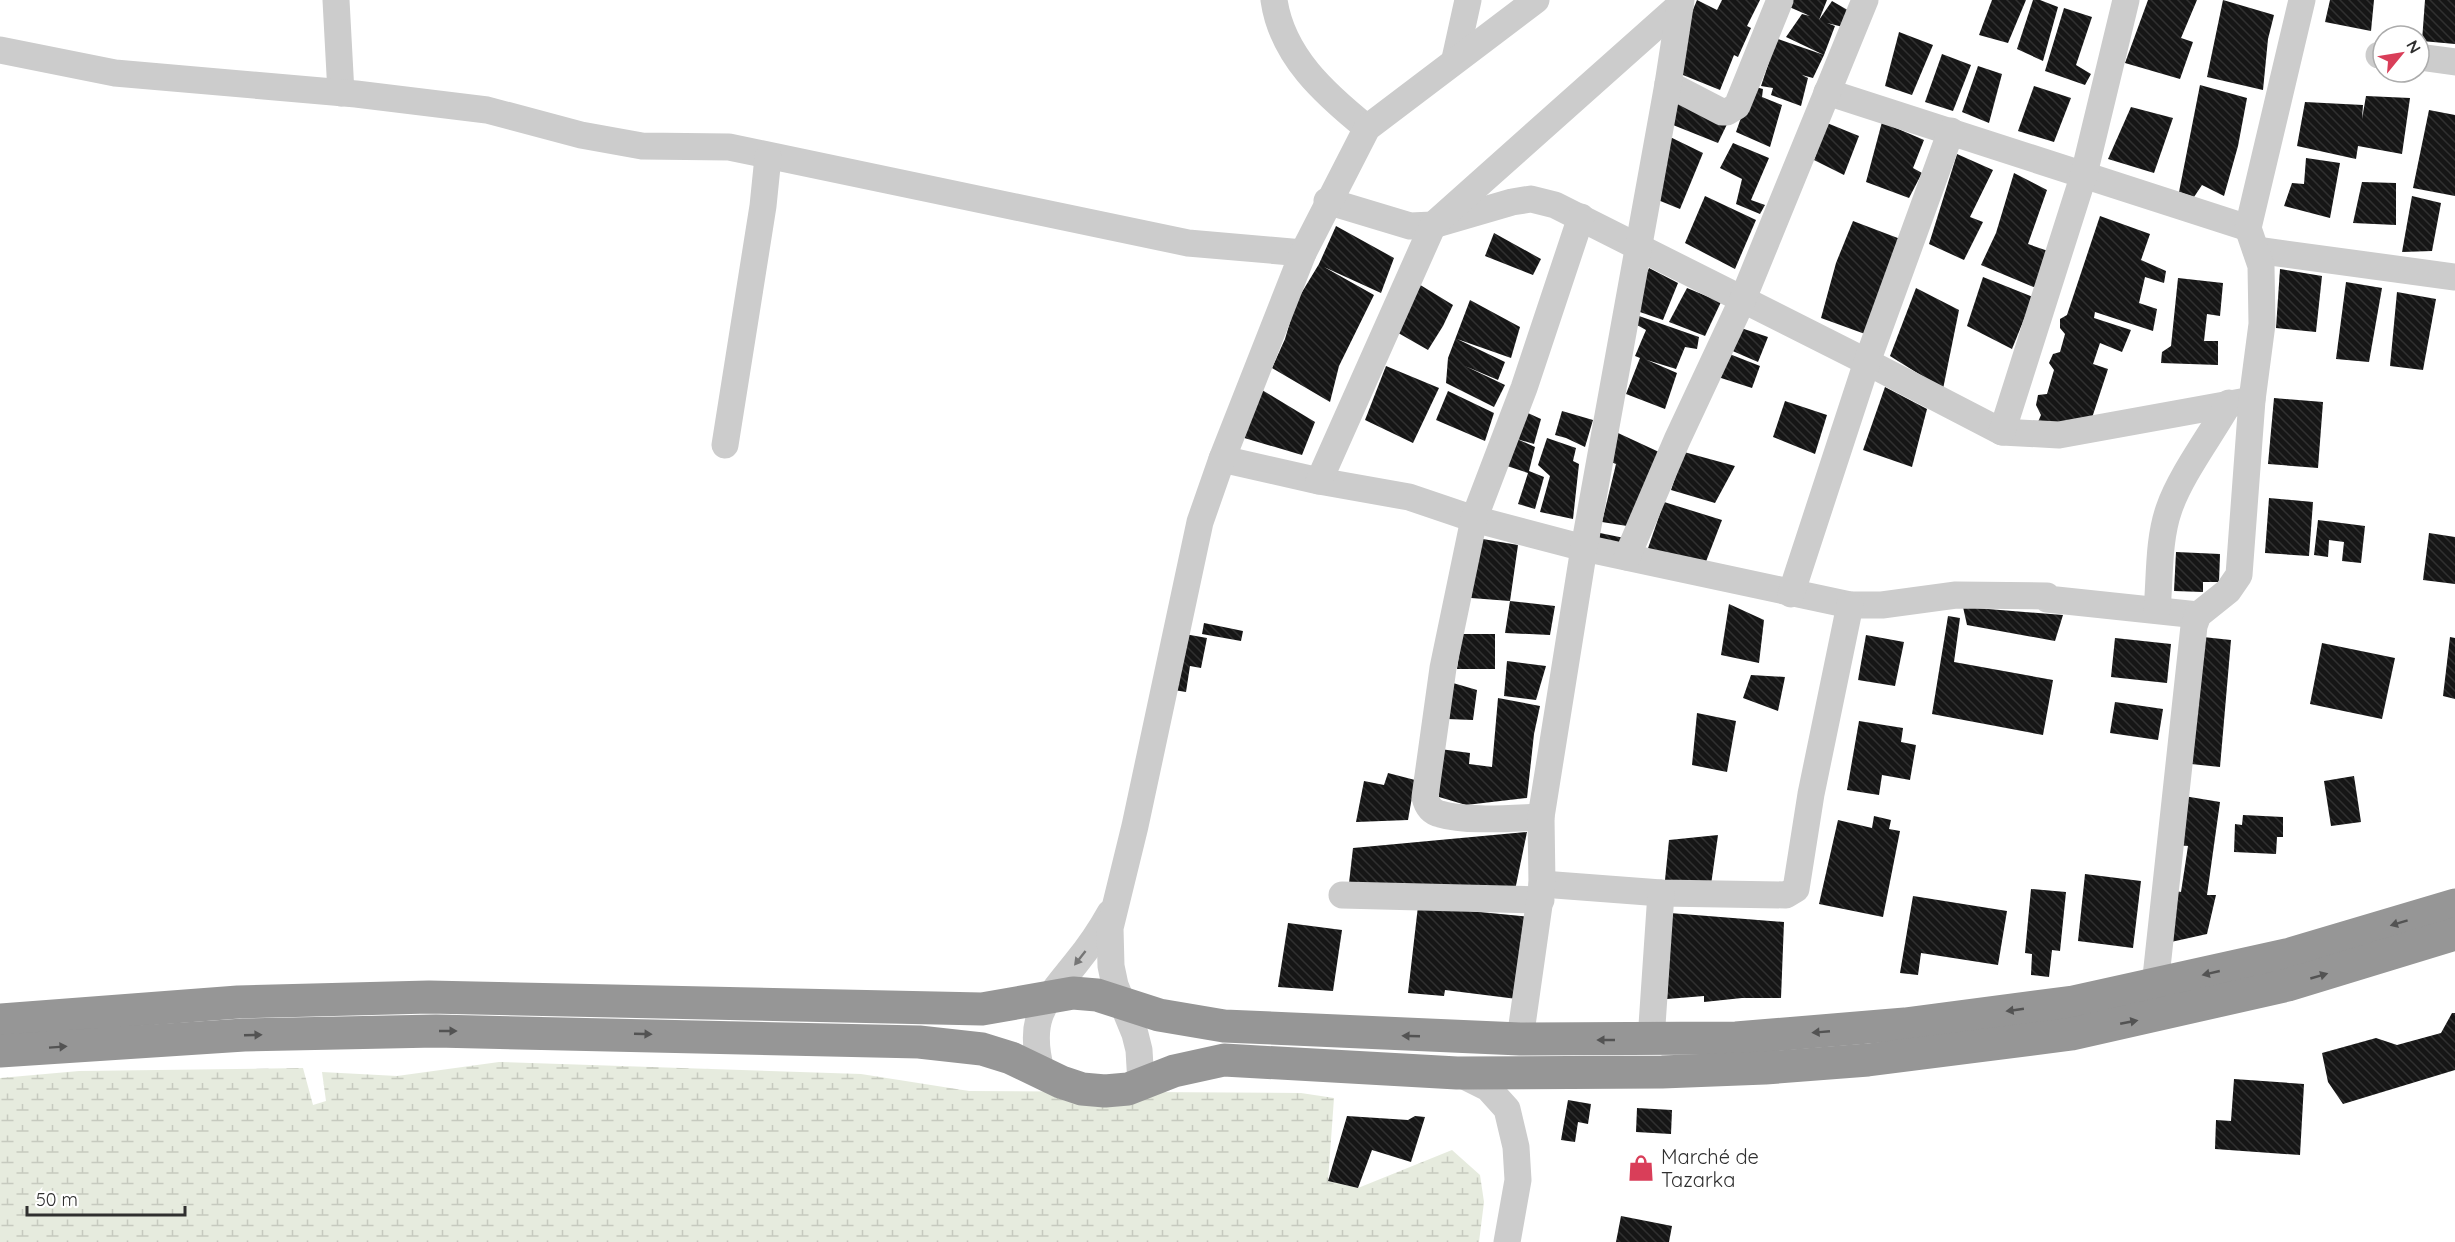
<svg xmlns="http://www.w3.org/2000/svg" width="2455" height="1242" font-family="Quicksand,sans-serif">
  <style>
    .wetland { fill: url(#wetland-marsh) }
    .building { fill: url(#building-back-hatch) }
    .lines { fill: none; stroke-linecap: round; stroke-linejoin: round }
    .minor { stroke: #ccc; stroke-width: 27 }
    .highway { stroke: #969696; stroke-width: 33 }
    .oneway { fill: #535353 }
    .oneway2 { fill: #767676 }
    .labels { text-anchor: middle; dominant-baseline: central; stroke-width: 6; stroke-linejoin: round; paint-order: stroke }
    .poi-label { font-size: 20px; fill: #2f2f2f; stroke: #fff; text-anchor: start }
  </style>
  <defs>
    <pattern id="wetland-marsh" width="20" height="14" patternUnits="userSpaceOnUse" patternTransform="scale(1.5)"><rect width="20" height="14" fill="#e6ebde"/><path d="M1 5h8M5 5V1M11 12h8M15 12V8" fill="none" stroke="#c6cabf"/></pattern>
    <pattern id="building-back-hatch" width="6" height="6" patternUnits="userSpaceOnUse" patternTransform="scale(1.5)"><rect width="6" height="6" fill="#161616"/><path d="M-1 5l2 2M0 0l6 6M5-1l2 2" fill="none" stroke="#303030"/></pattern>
  </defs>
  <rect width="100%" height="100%" fill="#fff"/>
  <path class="wetland" d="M499 1062 861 1074 969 1091 1301 1093 1334 1098 1328 1181 1358 1188 1452 1150 1480 1175 1484 1202 1479 1242H0V1078L79 1071 303 1068 313 1105 326 1101 322 1072 397 1076Z"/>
  <g class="building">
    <path d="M1697 0 1717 10 1722 0H1760L1747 26 1751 28 1738 57 1734 55 1720 90 1678 73 1683 34Z"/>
    <path d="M1791 0H1827L1819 20 1832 1 1851 12 1843 27 1827 23 1835 26 1824 55 1813 78 1802 75 1808 78 1801 106 1771 95 1773 88 1761 86 1769 62 1772 37 1824 55 1786 37 1802 14 1810 16 1787 6Z"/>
    <path d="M1992 0H2026L2008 43 1979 35Z"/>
    <path d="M2033 0H2040L2058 7 2043 61 2017 49Z"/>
    <path d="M2148 0H2197L2181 38 2193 42 2180 79 2125 63Z"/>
    <path d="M2223 0 2274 15 2268 39 2263 90 2207 77Z"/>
    <path d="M2330 0H2374L2371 31 2325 22Z"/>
    <path d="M2425 0H2455V44L2422 41Z"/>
    <path d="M2064 8 2092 17 2076 65 2091 74 2085 85 2045 71Z"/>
    <path d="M1899 32 1933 45 1912 95 1885 86Z"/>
    <path d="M1942 54 1971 65 1953 111 1925 102Z"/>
    <path d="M1978 66 2002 74 1989 123 1962 112Z"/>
    <path d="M2200 85 2247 98 2238 146 2224 196 2202 185 2194 197 2179 192Z"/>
    <path d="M1752 86 1763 89 1762 97 1782 105 1770 147 1736 132Z"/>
    <path d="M2034 86 2071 98 2054 142 2018 131Z"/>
    <path d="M1672 92 1730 118 1718 143 1668 123Z"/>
    <path d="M2366 96 2410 98 2402 154 2358 146 2356 159 2297 146 2305 102 2363 105 2362 119Z"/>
    <path d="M2131 107 2173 118 2154 173 2108 159Z"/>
    <path d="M2429 110 2455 115V196L2413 188Z"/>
    <path d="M1882 122 1924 140 1913 168 1922 173 1909 198 1866 182Z"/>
    <path d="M1827 123 1859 136 1844 175 1814 160Z"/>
    <path d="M1666 135 1703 153 1680 209 1653 198Z"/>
    <path d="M1733 143 1769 158 1751 200 1765 205 1760 214 1736 204 1742 179 1720 168Z"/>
    <path d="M1957 154 1993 170 1970 217 1983 222 1964 260 1929 244Z"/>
    <path d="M2306 158 2340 163 2330 218 2284 206 2292 183 2304 184Z"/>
    <path d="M2014 173 2047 190 2028 244 2048 251 2036 288 1981 265 1996 233Z"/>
    <path d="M2362 182 2396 183V225L2353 223Z"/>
    <path d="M1705 196 1756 220 1735 269 1685 243Z"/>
    <path d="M2412 196 2441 203 2432 251 2402 252Z"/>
    <path d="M2100 216 2150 234 2141 260 2166 271 2164 283 2145 277 2139 303 2157 309 2153 331 2095 312 2094 318 2131 330 2122 352 2100 343 2093 364 2108 369 2089 427 2037 424 2041 415 2036 405 2038 395 2047 394 2054 370 2049 363 2053 354 2060 352 2065 334 2060 328V319L2067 315Z"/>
    <path d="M1853 221 1903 240 1865 334 1821 318 1836 263Z"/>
    <path d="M1336 226 1394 258 1381 293 1324 267 1374 295 1339 366 1330 402 1272 368 1285 339 1296 302 1319 264Z"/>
    <path d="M1494 233 1541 259 1533 275 1485 256Z"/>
    <path d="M1649 268 1678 283 1663 320 1637 311V294Z"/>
    <path d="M2280 269 2322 276 2316 332 2276 328Z"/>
    <path d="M1983 277 2033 297 2012 349 1967 326Z"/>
    <path d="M2178 278 2223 283 2220 316 2207 314 2204 341H2218V365L2161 363 2162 352 2171 346Z"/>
    <path d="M2346 282 2382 288 2369 362 2336 359Z"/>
    <path d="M1417 283 1453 305 1443 326 1428 350 1393 330Z"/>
    <path d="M1687 288 1721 302 1705 336 1669 322Z"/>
    <path d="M1916 288 1959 310 1943 389 1890 356Z"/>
    <path d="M2397 292 2436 299 2423 370 2390 366Z"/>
    <path d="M1470 300 1520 327 1511 358 1457 339 1505 362 1498 380 1465 366 1505 385 1494 407 1446 383 1448 358Z"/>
    <path d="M1639 316 1699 337 1697 349 1685 347 1676 369 1647 360 1677 373 1665 409 1626 394 1640 358 1635 356 1646 330 1637 325Z"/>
    <path d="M1741 328 1768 337 1758 362 1728 349Z"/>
    <path d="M1727 353 1760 366 1752 388 1718 377Z"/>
    <path d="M1386 366 1439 388 1413 443 1365 420Z"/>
    <path d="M1885 387 1927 409 1912 467 1863 450Z"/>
    <path d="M1262 390 1315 422 1302 455 1241 437Z"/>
    <path d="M1448 391 1494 413 1485 441 1436 420Z"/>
    <path d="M2274 398 2323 402 2318 468 2268 464Z"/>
    <path d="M1785 401 1827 415 1815 454 1773 437Z"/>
    <path d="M1521 410 1541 419 1534 444 1517 439 1535 447 1529 471 1544 477 1535 509 1518 504 1528 473 1501 464Z"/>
    <path d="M1562 411 1593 420 1585 447 1566 438 1555 435Z"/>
    <path d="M1618 433 1659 452 1627 526 1602 522 1616 464 1611 462Z"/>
    <path d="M1547 438 1576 448 1573 461 1579 464 1573 519 1540 512 1550 476 1538 465Z"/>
    <path d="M1684 452 1735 466 1715 503 1671 490Z"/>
    <path d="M2269 498 2313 502 2309 556 2265 553Z"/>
    <path d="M1664 502 1722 520 1702 572 1646 554Z"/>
    <path d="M2318 520 2365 526 2361 563 2342 561 2344 542 2329 540 2328 557 2314 555Z"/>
    <path d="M1600 533 1629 539 1626 550 1598 546Z"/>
    <path d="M2429 533 2455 537V584L2423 580Z"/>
    <path d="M1477 538 1518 545 1510 601 1555 606 1550 635 1505 633 1510 601 1471 598Z"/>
    <path d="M2176 552 2220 554 2219 582H2203V592L2174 591Z"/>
    <path d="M1729 604 1764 620 1759 663 1721 655Z"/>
    <path d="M1963 607 2063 615 2055 641 1967 625Z"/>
    <path d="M1948 616 1960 618 1954 662 2053 680 2043 735 1932 714Z"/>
    <path d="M1204 623 1243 631 1241 641 1202 634Z"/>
    <path d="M1179 633 1207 638 1201 668 1190 666 1186 692 1168 689Z"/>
    <path d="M1462 634H1495V669H1457Z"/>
    <path d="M1866 635 1904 642 1895 686 1858 680Z"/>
    <path d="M2203 637 2231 640 2220 767 2191 764Z"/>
    <path d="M2450 637 2455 638V699L2443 696Z"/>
    <path d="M2115 638 2171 644 2167 683 2111 677Z"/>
    <path d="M2322 643 2395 658 2382 719 2310 704Z"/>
    <path d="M1507 661 1546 666 1536 700 1504 696Z"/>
    <path d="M1751 675 1785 677 1778 711 1743 698Z"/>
    <path d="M1453 683 1477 690 1473 720 1447 719Z"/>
    <path d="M1498 698 1540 706 1534 734 1527 798 1466 805 1439 797 1440 749 1470 753 1469 764 1492 767Z"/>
    <path d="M2115 702 2163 709 2158 740 2110 733Z"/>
    <path d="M1697 713 1736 721 1727 772 1692 765Z"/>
    <path d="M1859 721 1903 728 1901 742 1916 745 1910 780 1882 775 1879 795 1847 790Z"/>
    <path d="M1388 773 1415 780 1408 820 1356 822 1364 781 1384 785Z"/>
    <path d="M2354 776 2361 822 2331 826 2324 781Z"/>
    <path d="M2184 796 2220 802 2207 895H2216L2207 934 2171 942 2175 891 2181 892 2188 846 2176 845Z"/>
    <path d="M2243 815 2283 817V837H2277L2276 854 2234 852 2235 824 2242 825Z"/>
    <path d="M1874 816 1891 820 1889 829 1900 831 1883 917 1819 904 1838 820 1872 828Z"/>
    <path d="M1527 832 1514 895 1349 883 1353 848Z"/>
    <path d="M1718 835 1710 892 1664 890 1669 840Z"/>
    <path d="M2085 874 2141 881 2133 948 2078 941Z"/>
    <path d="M2031 889 2066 892 2060 951 2052 950 2049 977 2031 975 2032 954 2025 953Z"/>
    <path d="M1913 896 2007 911 1998 965 1921 953 1918 975 1900 973Z"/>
    <path d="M1418 906 1532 917 1517 999 1445 990 1444 996 1408 993Z"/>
    <path d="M1670 913 1784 922 1781 998H1742L1704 1002V996L1667 999Z"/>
    <path d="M1288 923 1342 930 1333 991 1278 987Z"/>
    <path d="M2452 1013H2455V1070L2343 1104 2328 1082 2322 1053 2376 1038 2397 1045 2441 1033Z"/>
    <path d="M2234 1079 2304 1084 2300 1155 2215 1149 2216 1120 2231 1121Z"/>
    <path d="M1568 1100 1591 1104 1588 1124 1578 1122 1575 1142 1561 1140Z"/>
    <path d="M1637 1108 1672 1110 1671 1134 1636 1132Z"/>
    <path d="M1347 1116 1408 1120 1415 1116 1425 1117 1411 1162 1372 1150 1358 1188 1328 1181Z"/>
    <path d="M1621 1216 1672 1226 1669 1242H1616Z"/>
  </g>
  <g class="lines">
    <g class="minor">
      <path d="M336 0 341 93"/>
      <path d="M1274 0C1282 56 1325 94 1367 128"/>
      <path d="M0 50 115 73 356 94 487 110 581 135 642 146 729 147 1188 243 1303 253"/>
      <path d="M2379 55 2383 56"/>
      <path d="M2419 57 2455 62"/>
      <path d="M1455 59 1468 0"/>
      <path d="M1668 84 1722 112H1727L1737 106 1780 0"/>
      <path d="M1827 92 2248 228"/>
      <path d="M1327 201 1410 226 1433 225 1512 202 1531 199 1555 205 1867 362 2002 432 2059 435 2252 400"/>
      <path d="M2256 250 2455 277"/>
      <path d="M2002 432 2084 174 2126 0"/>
      <path d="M725 445 763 206 768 157"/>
      <path d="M1222 459 1319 481 1409 497 1474 519 1584 548 1850 605H1882L1956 595 2047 596V599L2198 615"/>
      <path d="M1319 481 1433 225 1680 5"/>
      <path d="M1627 557 1677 440 1742 301 1865 0"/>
      <path d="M1791 594 1867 362 1951 131"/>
      <path d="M2157 610C2160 578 2158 540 2169 509 2180 476 2211 435 2229 403"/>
      <path d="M1541 817C1513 818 1466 822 1440 814 1432 812 1427 806 1425 797L1443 668 1474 519 1524 388 1581 217"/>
      <path d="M1542 884 1661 893 1786 895 1796 889 1811 794 1850 605"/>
      <path d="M1342 895 1541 900"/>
      <path d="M2155 986 2194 626 2198 615 2228 591 2239 575 2252 400 2262 324 2261 266 2248 228 2302 0"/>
      <path d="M1520 1039 1542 884 1541 817 1584 548 1668 84 1681 0"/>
      <path d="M1651 1040 1661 893"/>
      <path d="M1041 1070C1027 1017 1045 1002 1076 963 1089 947 1100 931 1110 913"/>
      <path d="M1458 1073 1488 1088 1507 1109 1516 1147 1518 1180 1507 1242"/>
      <path d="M1141 1084 1139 1050 1135 1034 1115 985 1111 966 1110 928 1135 826 1200 522 1222 459 1303 253 1367 128 1536 0"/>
    </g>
    <g class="highway">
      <path d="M0 1020 238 1002 429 997 982 1009 1073 993 1097 995 1159 1015 1224 1026 1520 1039 1736 1038 1905 1024 2073 1002 2290 954 2455 905"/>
      <path d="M0 1051 244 1035 436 1031 919 1042 982 1049 1011 1058 1061 1082 1082 1089 1105 1091 1128 1089 1174 1071 1224 1060 1457 1073 1662 1072 1765 1068 1868 1060 2072 1034 2288 985 2455 934"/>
    </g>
  </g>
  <defs><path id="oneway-solid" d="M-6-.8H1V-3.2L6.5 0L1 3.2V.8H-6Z" transform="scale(1.5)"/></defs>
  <g class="oneway">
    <use href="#oneway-solid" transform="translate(2399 923) rotate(163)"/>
    <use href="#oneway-solid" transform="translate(2211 973) rotate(167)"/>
    <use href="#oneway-solid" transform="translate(2319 976) rotate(-16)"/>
    <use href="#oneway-solid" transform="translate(2015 1010) rotate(172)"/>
    <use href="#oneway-solid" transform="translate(2129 1022) rotate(-11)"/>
    <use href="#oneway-solid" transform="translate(448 1031)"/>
    <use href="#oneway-solid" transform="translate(1821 1032) rotate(175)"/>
    <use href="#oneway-solid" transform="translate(643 1034) rotate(2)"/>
    <use href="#oneway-solid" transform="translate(253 1035) rotate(-2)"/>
    <use href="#oneway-solid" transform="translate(1411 1036) rotate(-178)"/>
    <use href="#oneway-solid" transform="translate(1606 1040) rotate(-180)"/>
    <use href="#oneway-solid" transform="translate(58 1047) rotate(-4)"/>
  </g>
  <use class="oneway2" href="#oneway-solid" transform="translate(1080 958) rotate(128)"/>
  <defs>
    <symbol id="shop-bare" viewBox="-9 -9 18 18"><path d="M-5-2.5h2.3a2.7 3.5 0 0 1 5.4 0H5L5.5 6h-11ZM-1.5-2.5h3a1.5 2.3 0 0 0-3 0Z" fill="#d93e59" stroke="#fff" stroke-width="2.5" paint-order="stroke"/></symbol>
  </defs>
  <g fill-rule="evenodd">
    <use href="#shop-bare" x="1622" y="1149" width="38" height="38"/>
  </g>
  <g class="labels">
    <g class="poi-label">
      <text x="1661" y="1156">Marché de<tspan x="1661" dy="23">Tazarka</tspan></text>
    </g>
  </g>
  <g transform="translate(2401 54) rotate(60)"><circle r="28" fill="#ffffff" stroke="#acacac" stroke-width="1.5"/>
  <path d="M0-4.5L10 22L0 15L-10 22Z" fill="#d93e59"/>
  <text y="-9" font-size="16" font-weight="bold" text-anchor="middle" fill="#2f2f2f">N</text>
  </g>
  <path d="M27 1206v9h158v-9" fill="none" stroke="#2f2f2f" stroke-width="3"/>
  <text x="36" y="1206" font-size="18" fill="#2f2f2f" stroke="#ffffff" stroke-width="4.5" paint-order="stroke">50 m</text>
</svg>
